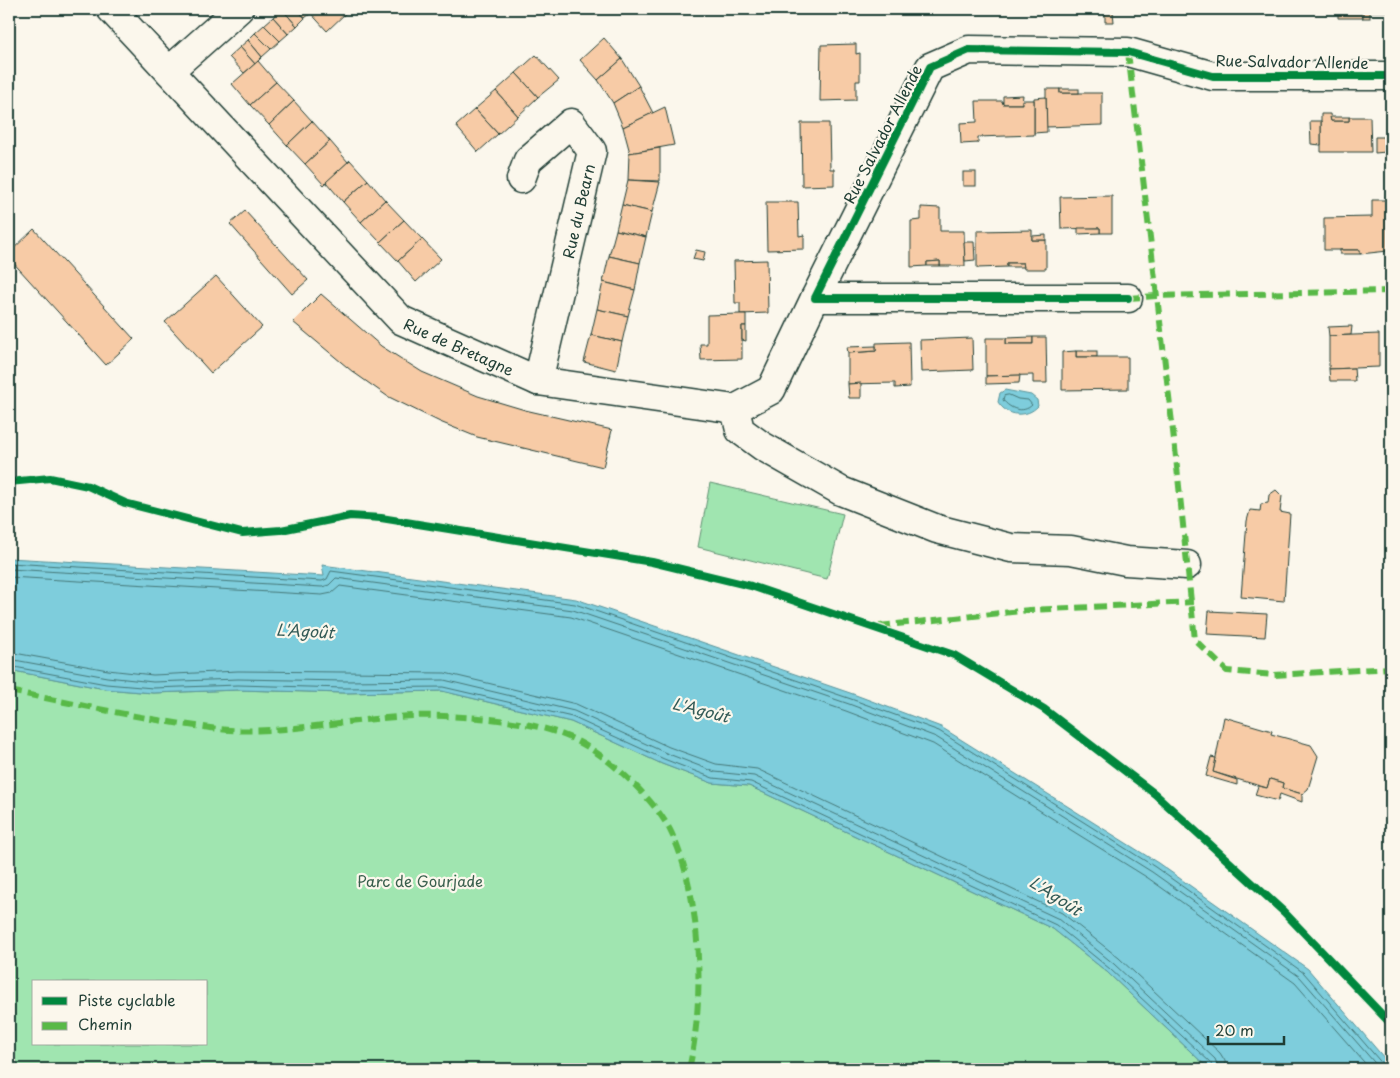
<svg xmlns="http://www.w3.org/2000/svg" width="1400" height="1078" font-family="'Playpen Sans',sans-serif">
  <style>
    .green { fill: #a0e5b0; stroke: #609172; fill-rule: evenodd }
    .water { fill: #7ecddc; stroke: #589399 }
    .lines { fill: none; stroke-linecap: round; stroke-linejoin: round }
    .shore { stroke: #457777; stroke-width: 1 }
    .building { fill: #f7cba6; stroke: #1f3d34 }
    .minor-casing { stroke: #1f3d34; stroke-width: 31 }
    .minor { stroke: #fbf7ec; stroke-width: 28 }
    .quiet { stroke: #58b947; stroke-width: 6; stroke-dasharray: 12 6; stroke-linecap: butt }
    .cycleway-casing { stroke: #fbf7ec; stroke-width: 11 }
    .cycleway { stroke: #00873e; stroke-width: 8 }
    .labels { text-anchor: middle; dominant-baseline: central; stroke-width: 4.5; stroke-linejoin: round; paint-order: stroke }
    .street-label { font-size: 15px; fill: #1f3d34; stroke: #fbf7ec }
    .park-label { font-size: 15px; fill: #395f4d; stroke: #fbf7ec }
    .water-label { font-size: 16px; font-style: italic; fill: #325a56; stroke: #fbf7ec }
  </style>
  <rect width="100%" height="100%" fill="#fbf7ec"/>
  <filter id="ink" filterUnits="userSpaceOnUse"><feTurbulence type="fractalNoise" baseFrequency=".02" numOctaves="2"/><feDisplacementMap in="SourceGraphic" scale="10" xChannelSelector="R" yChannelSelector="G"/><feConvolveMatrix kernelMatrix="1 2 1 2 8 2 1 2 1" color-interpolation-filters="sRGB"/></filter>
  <g filter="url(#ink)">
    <g class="green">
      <path d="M710 483 843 514 827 579 698 547Z"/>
      <path d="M9 670 105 689 153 693 238 690 344 693 442 691 571 722 662 764 712 783 749 786 1053 929 1107 972 1209 1069H9ZM34 982H206V1044H34Z"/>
    </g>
    <g class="water">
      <path d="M1005 390 1031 395 1037 400 1038 406C1027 418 1007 417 998 402L1000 393Z"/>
      <path d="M9 558 324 576 322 565 576 599 853 694 941 727 1158 863 1308 969 1391 1066V1069H1209L1107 972 1053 929 749 786 712 783 662 764 571 722 442 691 344 693 238 690 153 693 105 689 9 670Z"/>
    </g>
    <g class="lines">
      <g class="shore">
        <path d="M1009 395 1018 399 1028 400 1032 405C1023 414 1010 409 1003 400L1004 396Z"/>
        <path d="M9 563 322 581 327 579 331 571 575 604 851 699 939 731 1155 867 1304 973 1385 1067 1391 1068"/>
        <path d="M9 569 322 587 329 585 336 578 573 610 849 704 936 737 1152 872 1300 977 1380 1069"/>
        <path d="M9 577 322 595 332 593 340 586 571 617 846 711 933 744 1148 878 1295 983 1370 1069"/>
        <path d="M9 652 108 670 153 675 238 671 445 673 576 704 669 747 716 764 757 769 1062 913 1119 958 1220 1053 1225 1061 1226 1069"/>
        <path d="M9 659 107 677 153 682 238 679 344 681 444 680 574 711 666 753 715 772 754 776 1059 919 1114 964 1215 1059 1219 1069"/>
        <path d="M9 666 106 684 153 688 238 685 344 688 443 687 572 717 664 759 713 778 751 782 1056 925 1110 969 1211 1063 1212 1069"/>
      </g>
    </g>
    <g class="building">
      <path d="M282 9 297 26 288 34 273 17Z"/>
      <path d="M282 9H297L305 18 297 26Z"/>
      <path d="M297 9H307L311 13 305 18Z"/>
      <path d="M307 9H344L347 12 327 31Z"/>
      <rect x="846" y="9" width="27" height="1"/>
      <path d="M1219 9H1274V10L1219 11Z"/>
      <path d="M1338 9H1386V11H1363V18H1338Z"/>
      <rect x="1363" y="11" width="7" height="7"/>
      <path d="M1105 12H1113L1114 22H1105Z"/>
      <path d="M273 17 288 34 280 41 264 25Z"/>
      <path d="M264 25 280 41 271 49 255 33Z"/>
      <path d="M255 33 271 49 262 57 248 40Z"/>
      <path d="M604 38 622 59 598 80 580 60Z"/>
      <path d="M248 40 262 57 255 64 240 47Z"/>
      <path d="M856 44V54L860 53V81H856V100L820 101 821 45Z"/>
      <path d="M240 47 255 64 244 73 229 57Z"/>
      <path d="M536 55 559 80 538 97 516 73Z"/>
      <path d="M622 59 639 86 613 103 598 80Z"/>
      <path d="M258 61 276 82 250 105 232 84Z"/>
      <path d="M516 73 538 97 518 116 496 91Z"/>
      <path d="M276 82 294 101 269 125 250 105Z"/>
      <path d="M639 86 653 113 623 127 613 103Z"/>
      <path d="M1046 89H1060V93H1102V125L1046 127Z"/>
      <rect x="1060" y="89" width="19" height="4"/>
      <path d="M496 91 518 116 498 134 475 109Z"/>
      <path d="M1023 95 1022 104H1003V96Z"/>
      <path d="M1046 97 1047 132 1034 133V98Z"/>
      <path d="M1022 100H1034V135L978 137V143L961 144 960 123 977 122 976 101H1002L1003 104H1022Z"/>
      <path d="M294 101 312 121 287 145 269 125Z"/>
      <path d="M665 107 674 145 630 153 623 127Z"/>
      <path d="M475 109 498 134 478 152 456 126Z"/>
      <path d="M1321 114H1330L1331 121H1349V117H1370L1371 152H1321Z"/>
      <path d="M1330 117H1349V121H1331Z"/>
      <rect x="1386" y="120" width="5" height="48"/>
      <path d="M312 121 330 141 305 164 287 145Z"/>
      <path d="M1310 121H1321V145L1311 144Z"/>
      <path d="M801 123H829L830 169H834V185L802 186Z"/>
      <path d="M1375 137H1386V152L1375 153Z"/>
      <path d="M330 141 348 162 324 185 305 164Z"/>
      <path d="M660 148V181L628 180 629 153Z"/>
      <path d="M350 160 368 180 343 202 326 182Z"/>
      <rect x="963" y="172" width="13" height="14"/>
      <path d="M368 180 385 200 361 222 343 202Z"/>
      <path d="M628 180 660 182 652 212 622 205Z"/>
      <path d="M1387 193H1391V246H1388Z"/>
      <path d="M1112 196V233H1100V228L1061 229 1060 197Z"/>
      <path d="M385 200 404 220 380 242 361 222Z"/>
      <path d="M1372 200H1387L1388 251 1360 254V250H1324V218L1372 217Z"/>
      <path d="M766 202H798L799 236 804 235V249L767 250Z"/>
      <path d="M622 205 652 212 646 237 616 230Z"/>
      <path d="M921 207 940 208V231H964L965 266H940V261L927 262V266L911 267V221L921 220Z"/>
      <path d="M245 211 308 280 292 294 230 224Z"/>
      <path d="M404 220 422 239 398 261 380 242Z"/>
      <path d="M1078 228H1100V233L1078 234Z"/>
      <path d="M34 229 134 339 106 365 9 258V253Z"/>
      <path d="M616 230 646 237 640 263 609 256Z"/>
      <path d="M1032 230V240H1046V269H1024L1023 263H1007V267L977 268V231Z"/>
      <path d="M1046 235V240H1032V236Z"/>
      <path d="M422 239 441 259 416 282 398 261Z"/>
      <path d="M964 242H974L975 260 965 261Z"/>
      <path d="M696 250 705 252 703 261 693 259Z"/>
      <rect x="1340" y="250" width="20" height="4"/>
      <path d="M609 256 640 263 635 290 603 282Z"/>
      <path d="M767 260 768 313 740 314V303H735L734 261Z"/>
      <path d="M940 261V266H927V262Z"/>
      <path d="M1007 263H1023L1024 267H1007Z"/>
      <path d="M216 276 262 327 211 373 165 322Z"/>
      <path d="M603 282 635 290 628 316 597 309Z"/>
      <path d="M321 294 381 346 422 372 478 396 525 410 612 430 603 467 477 437 440 422 387 396 353 372 293 322Z"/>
      <path d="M597 309 628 316 622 342 591 335Z"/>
      <path d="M740 314H746V326H742V359L701 360 700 344H707V315Z"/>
      <path d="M742 326H746V341L742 340Z"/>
      <path d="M1352 326 1351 335 1329 336 1328 327Z"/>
      <path d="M1379 334V367L1329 369V336Z"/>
      <path d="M591 335 622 342 616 370 584 362Z"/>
      <path d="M1033 337V344H1006V338Z"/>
      <path d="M1033 337H1046L1047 383H1033V375L986 376V338H1006V344H1033Z"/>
      <path d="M972 338 973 370 921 372 920 340Z"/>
      <path d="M909 342 910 387 895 388V383L848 384V353L876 351V343Z"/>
      <path d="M876 346V351L848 353 847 347Z"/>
      <rect x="1076" y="351" width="21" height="6"/>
      <path d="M1076 351V357H1128V389L1062 390V352Z"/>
      <path d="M1354 368 1355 381H1330L1329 369Z"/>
      <path d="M1020 375 1019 383 986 384V376Z"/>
      <path d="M861 383V398H849L848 384Z"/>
      <path d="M1276 490 1282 496 1280 512 1290 514 1284 601 1241 597 1247 521 1250 510 1260 511 1261 504 1268 503 1269 495Z"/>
      <path d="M1209 611 1267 614 1265 637 1207 634Z"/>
      <path d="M1224 717 1272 731 1271 734 1311 745 1318 756 1308 789 1302 794 1282 788 1283 783 1270 779 1267 788 1213 772Z"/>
      <path d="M1211 757 1216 758 1213 772 1237 780V785L1206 776Z"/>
      <path d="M1270 779 1283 783 1282 788 1302 794V802L1280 794 1278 801 1255 795 1258 786 1267 788Z"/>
    </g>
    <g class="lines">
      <defs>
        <g id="minor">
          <path id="s1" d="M111 9 401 320 538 381 735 409 771 390 815 298"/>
          <path d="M169 71 239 9"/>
          <path d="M521 179 528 160 571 123 592 151 538 381"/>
          <path d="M1128 298H815L930 67 969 50 1128 52 1213 76H1391"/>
          <path d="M735 409 740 430 762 446 841 491 937 529 1011 548 1071 550 1126 561 1187 565"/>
        </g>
      </defs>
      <use href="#minor" class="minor-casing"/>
      <use href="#minor" class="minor"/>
      <g class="quiet">
        <path d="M1128 52 1175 448 1195 640 1227 671 1274 675 1391 668"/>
        <path d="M1128 298 1156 296 1391 291"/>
        <path d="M879 626 1030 610 1193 602"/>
        <path d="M9 691C67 702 124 715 182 724 198 726 214 729 230 730 301 734 372 713 444 716 488 718 539 721 579 742 610 758 654 799 670 830 702 894 705 1001 689 1069"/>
      </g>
      <defs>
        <g id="cycleway">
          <path d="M1128 298H815L930 67 969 50 1128 52 1213 76H1391"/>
          <path d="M9 482 50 478 88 486 125 503 242 533 281 530 350 516 381 518 652 562 751 586 954 655 1044 709 1155 794 1284 912 1391 1024"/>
        </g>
      </defs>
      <use href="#cycleway" class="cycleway-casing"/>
      <use href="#cycleway" class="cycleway"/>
    </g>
  </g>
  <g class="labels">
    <g class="street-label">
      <text transform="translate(1292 61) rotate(1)">Rue Salvador Allende</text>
      <text transform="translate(882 134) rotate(-63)">Rue Salvador Allende</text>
      <text transform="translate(578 211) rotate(-77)">Rue du Bearn</text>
      <text stroke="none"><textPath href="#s1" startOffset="489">Rue de Bretagne</textPath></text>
    </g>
    <g class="park-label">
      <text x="420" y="880">Parc de Gourjade</text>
    </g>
    <g class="water-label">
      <text transform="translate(305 630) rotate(3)">L'Agoût</text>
      <text transform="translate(701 709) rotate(14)">L'Agoût</text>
      <text transform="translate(1056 895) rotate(33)">L'Agoût</text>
    </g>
  </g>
  <rect width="1400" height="1078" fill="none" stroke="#fbf7ec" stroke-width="30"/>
  <rect x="15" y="15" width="1370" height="1048" fill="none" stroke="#1f3d34" stroke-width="2" filter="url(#ink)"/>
  <rect x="32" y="980" width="175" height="65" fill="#fbf7ec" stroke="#a3ada2"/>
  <rect x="42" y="997" width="25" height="8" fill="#00873e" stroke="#a3ada2"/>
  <text x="78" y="1006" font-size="15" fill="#1f3d34">Piste cyclable</text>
  <rect x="42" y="1022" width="25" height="8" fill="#58b947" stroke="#a3ada2"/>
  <text x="78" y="1030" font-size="15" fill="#1f3d34">Chemin</text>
  <path d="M1208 1036v8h76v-8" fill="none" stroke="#1f3d34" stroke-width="2.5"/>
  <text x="1215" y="1036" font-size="15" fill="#1f3d34" stroke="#fbf7ec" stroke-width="4" paint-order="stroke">20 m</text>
</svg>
